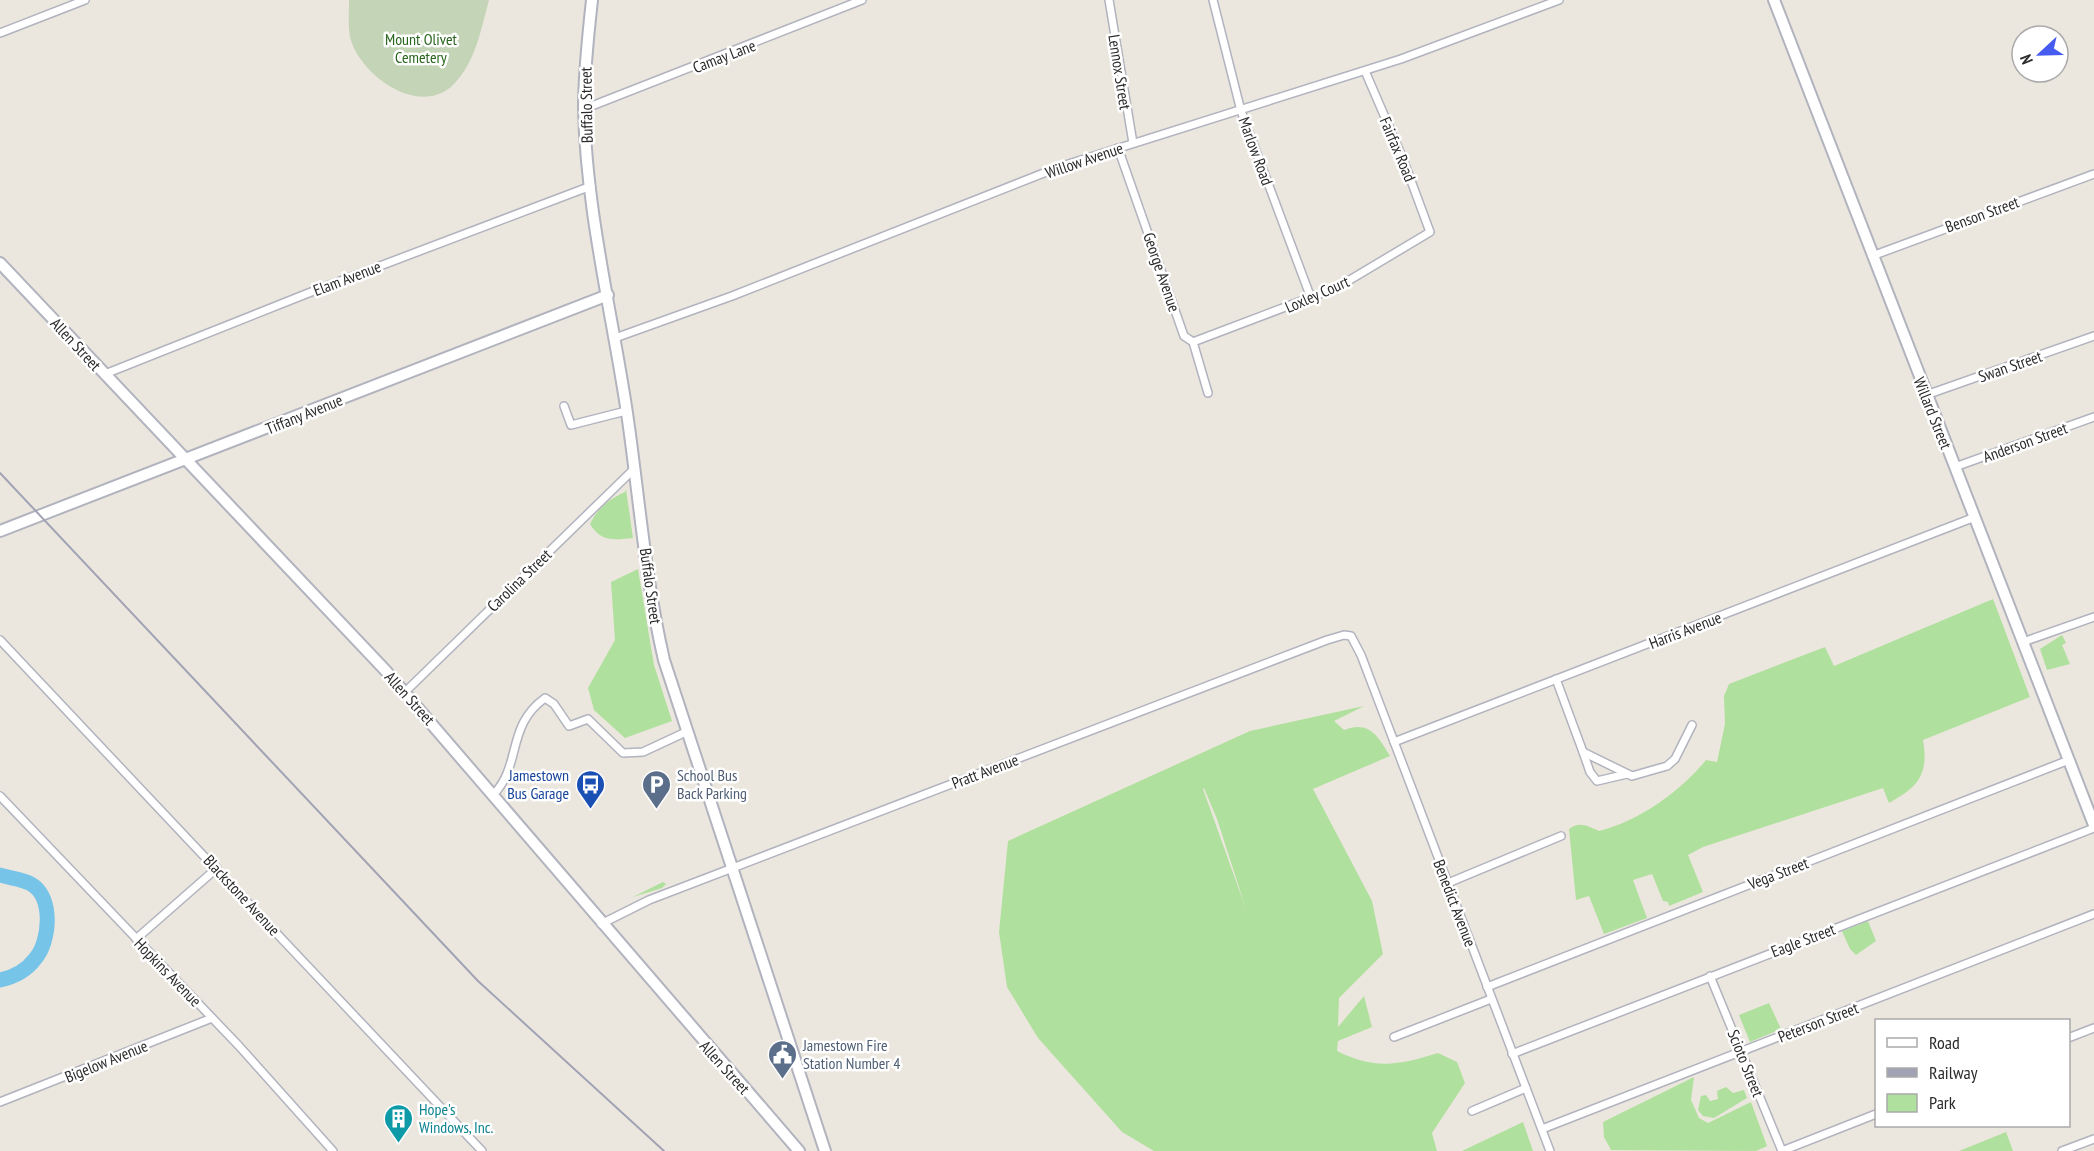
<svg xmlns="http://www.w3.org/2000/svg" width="2094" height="1151" font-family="'PT Sans Narrow',sans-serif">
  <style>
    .green { fill: #b0e09d; fill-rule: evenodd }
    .cemetery { fill: #c3d5b6 }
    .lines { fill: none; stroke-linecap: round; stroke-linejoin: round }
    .river { stroke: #77c4e9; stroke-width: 15 }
    .street-casing { stroke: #b1b3be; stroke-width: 10 }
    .secondary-casing { stroke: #b1b3be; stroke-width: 14 }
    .street { stroke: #fff; stroke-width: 7 }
    .secondary { stroke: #fff; stroke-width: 10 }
    .rail { stroke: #a1a3b4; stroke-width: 2 }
    .labels { text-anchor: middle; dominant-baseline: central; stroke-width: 5; stroke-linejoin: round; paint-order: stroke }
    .park-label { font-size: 16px; fill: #29651e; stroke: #fff }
    .street-label { font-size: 16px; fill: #2b2b2b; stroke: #fff }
    .transit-label { font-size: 16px; fill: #164399; stroke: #fff; text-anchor: end }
    .service-label { font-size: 16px; fill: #4e5e75; stroke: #fff; text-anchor: start }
    .culture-label { font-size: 16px; fill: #0d838f; stroke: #fff; text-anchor: start }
  </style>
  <rect width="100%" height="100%" fill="#ece7de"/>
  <g class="green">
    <path d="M626 489 633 538C613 540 601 542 590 524 598 508 609 499 625 492Z"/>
    <path d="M638 569 654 665 672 721 625 738 594 710 588 688 615 640 611 582Z"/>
    <path d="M1993 599 2030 697 1923 740C1929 775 1918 787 1889 803L1883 788 1703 847 1688 855 1703 892 1669 906 1668 902 1663 901 1652 874 1633 880 1647 918 1604 934 1589 896 1576 900 1569 829C1580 821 1588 826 1599 831 1639 821 1680 792 1706 760L1717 762 1725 724 1724 696 1729 684 1825 647 1834 666Z"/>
    <path d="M2062 635 2066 643 2062 645 2070 664 2047 670 2040 649Z"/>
    <path d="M1364 706 1334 721 1344 730C1369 720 1378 736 1390 756L1313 789 1372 901 1383 954 1339 998 1338 1027 1364 996 1372 1027 1338 1041 1337 1051C1375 1070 1399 1065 1438 1053L1457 1062 1465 1083 1432 1133 1437 1151H1154L1122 1132 1038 1038 1007 987 999 932 1008 841 1250 731ZM1204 788 1217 819 1246 909 1203 789Z"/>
    <path d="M663 882 666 884 662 888 633 897Z"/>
    <path d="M1868 921 1876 941 1856 955 1850 949 1842 931Z"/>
    <path d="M1769 1003 1781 1029 1750 1042 1739 1015Z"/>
    <path d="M1694 1077 1691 1100 1699 1118 1708 1123 1751 1102 1767 1146 1756 1151 1611 1150 1604 1137 1603 1122Z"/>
    <path d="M1726 1087 1733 1093 1744 1090 1747 1098 1714 1118 1703 1116 1698 1110 1701 1096 1706 1095 1710 1101 1718 1099 1717 1091Z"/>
    <path d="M1523 1122 1533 1151H1462Z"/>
    <path d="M2006 1132 2013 1151H1959Z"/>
  </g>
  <path class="cemetery" d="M349 0H489C481 29 476 61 454 84 420 119 359 75 350 37 348 25 349 12 349 0Z"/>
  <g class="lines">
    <path class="river" d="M0 875C9 878 23 879 31 884 54 897 50 942 35 959 26 971 14 977 0 980"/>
    <defs>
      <g id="street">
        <path d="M1109 0 1133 143"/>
        <path d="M1213 0 1241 111 1311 298"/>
        <path d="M0 33 85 0"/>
        <path d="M584 109 862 0"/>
        <path d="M1118 148 1184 336 1193 342 1208 393"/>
        <path d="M1872 256 2094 174"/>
        <path d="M615 338 732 296 1059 167 1401 59 1559 0"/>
        <path d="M1193 342 1338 287 1430 232 1403 159 1365 71"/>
        <path d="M105 374 306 294 591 186"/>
        <path d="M1926 395 2094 336"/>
        <path d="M564 406 571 425 626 411"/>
        <path d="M1955 467 2094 417"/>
        <path d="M0 640 482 1151"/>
        <path d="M2023 642 2094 617"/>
        <path d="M1556 679 1583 752 1632 776 1667 766 1675 759 1692 725"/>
        <path d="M405 692 635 468"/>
        <path d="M1394 742 1975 517"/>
        <path d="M1583 752 1590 772 1597 781 1627 774"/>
        <path d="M494 794C522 764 506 726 545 698L554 704 569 726 588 719 623 753 643 752 688 731"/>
        <path d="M0 796 239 1046 333 1151"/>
        <path d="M1448 883 1561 836"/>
        <path d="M601 924 649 900 1327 640 1344 635 1351 636 1361 655 1550 1151"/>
        <path d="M136 939 217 868"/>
        <path d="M1710 976 1782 1151"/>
        <path d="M1487 987 2069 760"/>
        <path d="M1394 1037 1491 999"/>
        <path d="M2068 1038 2094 1028"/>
        <path d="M1512 1054 2094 828"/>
        <path d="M0 1102 212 1018"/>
        <path d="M1472 1111 1526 1088"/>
        <path d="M1542 1129 2094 914"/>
        <path d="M1782 1151 1876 1114"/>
        <path d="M2062 1151 2094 1139"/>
      </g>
      <g id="secondary">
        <path d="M592 0C588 36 584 72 584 108 586 210 612 313 627 413 639 495 645 579 664 660L825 1151"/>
        <path d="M1774 0 2094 825"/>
        <path d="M0 263 386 671 799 1151"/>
        <path d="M0 531 608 295"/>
      </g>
    </defs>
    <use href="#street" class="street-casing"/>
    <use href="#secondary" class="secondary-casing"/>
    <use href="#street" class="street"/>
    <use href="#secondary" class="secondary"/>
    <path class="rail" d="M0 473 478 981 664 1151"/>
  </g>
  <defs>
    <symbol id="bus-pin" viewBox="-11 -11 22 30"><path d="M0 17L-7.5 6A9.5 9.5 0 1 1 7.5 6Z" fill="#1a4fb4" stroke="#fff"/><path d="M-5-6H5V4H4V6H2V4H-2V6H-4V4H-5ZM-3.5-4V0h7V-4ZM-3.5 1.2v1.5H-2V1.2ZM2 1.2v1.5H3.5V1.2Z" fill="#fff"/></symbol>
    <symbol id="parking-pin" viewBox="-11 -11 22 30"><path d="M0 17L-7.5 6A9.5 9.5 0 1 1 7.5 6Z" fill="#5c6f8a" stroke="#fff"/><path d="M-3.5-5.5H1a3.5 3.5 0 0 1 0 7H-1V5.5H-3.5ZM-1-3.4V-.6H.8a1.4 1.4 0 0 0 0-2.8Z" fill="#fff"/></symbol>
    <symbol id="civic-pin" viewBox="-11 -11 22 30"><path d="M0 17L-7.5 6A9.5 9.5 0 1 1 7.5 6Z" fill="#5c6f8a" stroke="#fff"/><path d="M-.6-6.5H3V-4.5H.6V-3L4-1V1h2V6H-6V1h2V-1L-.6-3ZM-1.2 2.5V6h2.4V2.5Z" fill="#fff"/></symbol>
    <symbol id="building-pin" viewBox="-11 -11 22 30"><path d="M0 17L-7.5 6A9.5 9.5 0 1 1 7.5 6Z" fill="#0f9aa8" stroke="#fff"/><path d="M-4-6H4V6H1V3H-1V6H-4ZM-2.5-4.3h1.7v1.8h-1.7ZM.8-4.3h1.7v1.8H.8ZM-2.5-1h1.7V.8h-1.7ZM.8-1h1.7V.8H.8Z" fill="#fff"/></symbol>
  </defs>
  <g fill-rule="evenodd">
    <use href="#bus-pin" x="574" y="768" width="33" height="45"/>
    <use href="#parking-pin" x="640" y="768" width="33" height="45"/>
    <use href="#civic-pin" x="766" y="1038" width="33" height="45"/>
    <use href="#building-pin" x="382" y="1102" width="33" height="45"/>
  </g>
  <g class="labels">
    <g class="park-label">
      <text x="421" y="39">Mount Olivet<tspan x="421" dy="18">Cemetery</tspan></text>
    </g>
    <g class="street-label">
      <text transform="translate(724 56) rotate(-21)">Camay Lane</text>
      <text transform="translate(1120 72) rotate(81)">Lennox Street</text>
      <text transform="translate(586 105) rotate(-91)">Buffalo Street</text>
      <text transform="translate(1398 149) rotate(67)">Fairfax Road</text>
      <text transform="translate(1256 151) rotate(70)">Marlow Road</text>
      <text transform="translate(1084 160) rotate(-19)">Willow Avenue</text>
      <text transform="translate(1982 214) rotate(-20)">Benson Street</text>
      <text transform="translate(1162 272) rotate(71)">George Avenue</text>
      <text transform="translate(347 278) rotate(-21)">Elam Avenue</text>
      <text transform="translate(1317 294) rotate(-24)">Loxley Court</text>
      <text transform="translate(76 344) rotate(47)">Allen Street</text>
      <text transform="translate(2010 366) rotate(-19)">Swan Street</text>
      <text transform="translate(1933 413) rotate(68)">Willard Street</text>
      <text transform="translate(304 414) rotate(-22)">Tiffany Avenue</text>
      <text transform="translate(2025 442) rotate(-20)">Anderson Street</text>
      <text transform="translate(519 580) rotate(-44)">Carolina Street</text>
      <text transform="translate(651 586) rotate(82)">Buffalo Street</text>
      <text transform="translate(1685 630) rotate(-21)">Harris Avenue</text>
      <text transform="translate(410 698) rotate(48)">Allen Street</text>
      <text transform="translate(985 771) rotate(-21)">Pratt Avenue</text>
      <text transform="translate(1778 873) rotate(-21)">Vega Street</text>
      <text transform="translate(242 895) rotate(47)">Blackstone Avenue</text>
      <text transform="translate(1455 903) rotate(69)">Benedict Avenue</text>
      <text transform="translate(1803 940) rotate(-21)">Eagle Street</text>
      <text transform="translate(168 972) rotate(46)">Hopkins Avenue</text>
      <text transform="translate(1818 1022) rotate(-21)">Peterson Street</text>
      <text transform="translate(106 1061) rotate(-22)">Bigelow Avenue</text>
      <text transform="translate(1746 1063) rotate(68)">Scioto Street</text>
      <text transform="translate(725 1067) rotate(48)">Allen Street</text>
    </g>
    <g class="transit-label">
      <text x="569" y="775">Jamestown<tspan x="569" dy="18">Bus Garage</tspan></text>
    </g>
    <g class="service-label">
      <text x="677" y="775">School Bus<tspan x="677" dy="18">Back Parking</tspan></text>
      <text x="803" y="1045">Jamestown Fire<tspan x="803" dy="18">Station Number 4</tspan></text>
    </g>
    <g class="culture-label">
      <text x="419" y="1109">Hope's<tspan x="419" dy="18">Windows, Inc.</tspan></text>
    </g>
  </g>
  <rect x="1875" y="1019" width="195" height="108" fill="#ffffff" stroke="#aaaaaa" stroke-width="1.5"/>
  <rect x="1887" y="1038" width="30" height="9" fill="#ffffff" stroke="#aaaaaa" stroke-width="1.5"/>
  <text x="1929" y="1049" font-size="18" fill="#2b2b2b">Road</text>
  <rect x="1887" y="1068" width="30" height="9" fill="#a1a3b4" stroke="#aaaaaa" stroke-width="1.5"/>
  <text x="1929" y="1079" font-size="18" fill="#2b2b2b">Railway</text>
  <rect x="1887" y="1094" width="30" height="18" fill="#b0e09d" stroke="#aaaaaa" stroke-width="1.5"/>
  <text x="1929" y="1109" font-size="18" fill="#2b2b2b">Park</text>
  <g transform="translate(2040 54) rotate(248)"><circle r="28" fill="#ffffff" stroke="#aaaaaa" stroke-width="1.5"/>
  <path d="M0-4.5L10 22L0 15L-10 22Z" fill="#465cf1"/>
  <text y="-9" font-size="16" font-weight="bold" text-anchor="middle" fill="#2b2b2b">N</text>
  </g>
</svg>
